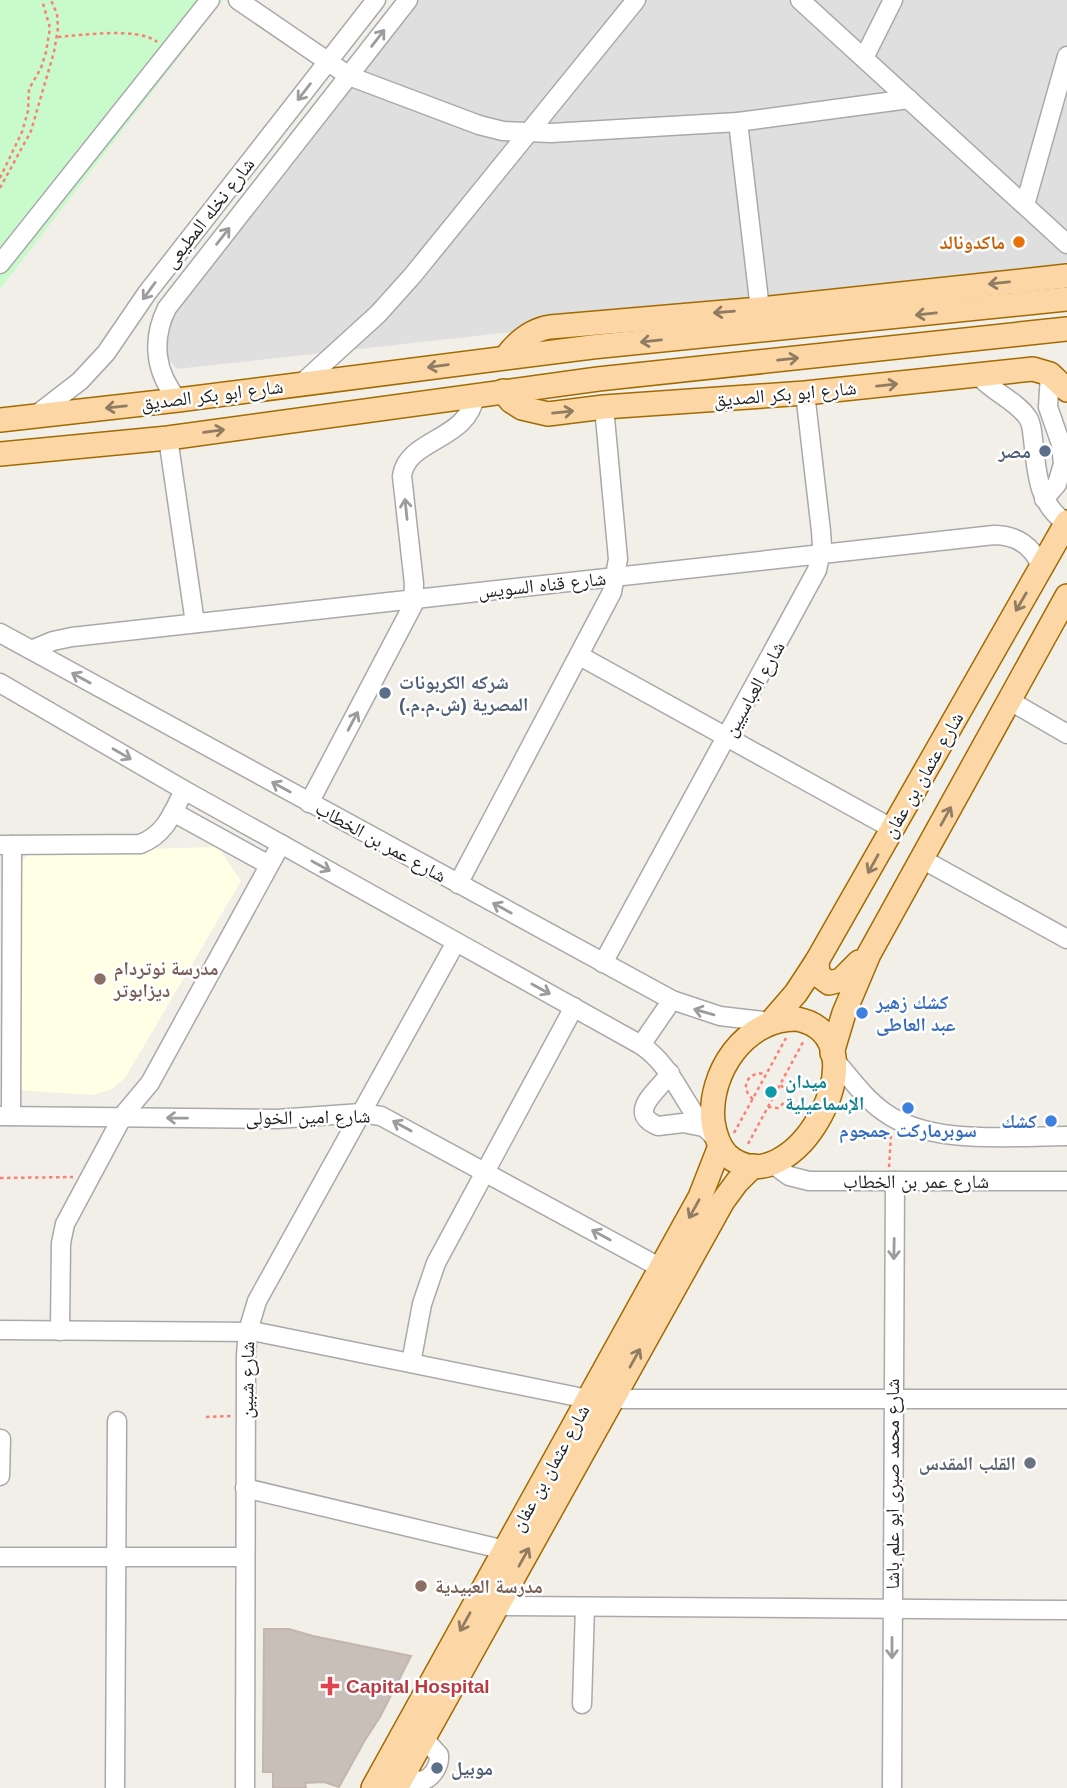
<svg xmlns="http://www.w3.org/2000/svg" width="1067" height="1788" font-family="Arial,'Noto Naskh Arabic',sans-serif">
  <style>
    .residential { fill: #e0dfdf }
    .education { fill: #ffffe5 }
    .park { fill: #c8facc }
    .building { fill: #c7bfb8; stroke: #c4b6ab; stroke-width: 2 }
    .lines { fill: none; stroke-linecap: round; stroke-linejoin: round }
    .minor-casing { stroke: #a9a9a9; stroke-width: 21 }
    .major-casing { stroke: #a06b00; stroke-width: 26 }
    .path { stroke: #fa8072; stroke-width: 2.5; stroke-dasharray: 3.5 3.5; stroke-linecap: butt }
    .minor { stroke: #fff; stroke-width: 18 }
    .major { stroke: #fcd6a4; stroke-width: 23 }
    .oneway { stroke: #9c9c9c }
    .oneway2 { stroke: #8f7c63 }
    .food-dot { fill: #e8710a; stroke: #fff; stroke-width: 2.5 }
    .service-dot { fill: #5c6f8a; stroke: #fff; stroke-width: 2.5 }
    .education-dot { fill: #8d6e63; stroke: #fff; stroke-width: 2.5 }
    .shop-dot { fill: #3f7fe0; stroke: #fff; stroke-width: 2.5 }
    .culture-dot { fill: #0f9aa8; stroke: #fff; stroke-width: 2.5 }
    .worship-dot { fill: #6b7280; stroke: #fff; stroke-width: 2.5 }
    .health-dot { fill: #e0444e; stroke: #fff; stroke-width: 2.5 }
    .labels { text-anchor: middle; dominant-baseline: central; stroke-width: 5; stroke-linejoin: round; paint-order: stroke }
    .street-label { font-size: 19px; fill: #222; stroke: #fff }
    .food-label { font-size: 19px; font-weight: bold; fill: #c56008; stroke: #fff; text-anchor: end }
    .service-label { font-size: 19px; font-weight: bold; fill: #4e5e75; stroke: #fff; text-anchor: start }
    .education-label { font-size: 19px; font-weight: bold; fill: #785e54; stroke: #fff; text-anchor: start }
    .shop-label { font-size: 19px; font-weight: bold; fill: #366cbe; stroke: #fff; text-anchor: start }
    .culture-label { font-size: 19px; font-weight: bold; fill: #0d838f; stroke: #fff; text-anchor: start }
    .worship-label { font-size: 19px; font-weight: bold; fill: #5b616d; stroke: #fff; text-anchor: end }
    .health-label { font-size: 19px; font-weight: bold; fill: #be3a42; stroke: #fff; text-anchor: start }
  </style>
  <rect width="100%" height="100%" fill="#f2efe9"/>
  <path class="residential" d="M415 0H1067V271L177 369 163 352 170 315Z"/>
  <path class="education" d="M218 847 241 881 125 1078 112 1089 93 1095 16 1090 20 864 30 852Z"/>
  <path class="park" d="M0 0H223L0 289Z"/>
  <path class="building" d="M264 1629H289L313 1636 411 1656 380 1717 365 1740 339 1787 324 1782 305 1783 306 1788H273V1772H263Z"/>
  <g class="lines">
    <defs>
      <g id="minor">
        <path d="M238 0 349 76 479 125 503 131 551 133 738 122 909 99"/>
        <path d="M800 0 1067 244"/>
        <path d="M864 58 893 0"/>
        <path d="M738 122 760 309"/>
        <path d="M1025 205 1067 56"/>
        <path d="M0 264 210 0"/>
        <path d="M978 375C992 392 1016 400 1028 418 1032 424 1032 432 1033 439 1037 472 1037 503 1066 523"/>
        <path d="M301 384 378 314 413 275 636 0"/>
        <path d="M178 400C155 373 151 340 167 308L408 0"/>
        <path d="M36 415 80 381 106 353 147 293 376 0"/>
        <path d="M168 438 195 623"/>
        <path d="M1044 499 1057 484 1063 464 1061 444 1048 407 1050 374"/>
        <path d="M0 633 672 1000 720 1016 771 1022"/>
        <path d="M31 650 53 641 72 637 994 535C1016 535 1033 546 1041 567"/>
        <path d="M580 656 893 829"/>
        <path d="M0 683 184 790 641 1045C677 1069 684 1112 717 1139"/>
        <path d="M1010 701 1067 734"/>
        <path d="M309 803 413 605 414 584 402 476C407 438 469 441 475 395"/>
        <path d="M173 812 269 865"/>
        <path d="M2 845 140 844C165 835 173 813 184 790"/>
        <path d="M922 859 1067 939"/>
        <path d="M458 884 612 592 618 559 604 407"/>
        <path d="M603 963 817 570 822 546 821 531 805 393"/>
        <path d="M641 1045 672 1000"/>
        <path d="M833 1058C849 1076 864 1098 884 1112 931 1146 1011 1136 1067 1136"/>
        <path d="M670 1073C661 1089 624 1112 658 1126L683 1123 703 1127"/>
        <path d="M0 1116 277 1119 361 1113 381 1116 661 1268"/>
        <path d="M11 1116 12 845"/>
        <path d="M771 1163 789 1176 809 1181H1067"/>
        <path d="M0 1330 257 1332 588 1399"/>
        <path d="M60 1331 61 1243 65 1224 124 1114 150 1083 281 844"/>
        <path d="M411 1363 422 1304 436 1263 574 1007"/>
        <path d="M612 1399H1067"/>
        <path d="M0 1476 1 1439"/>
        <path d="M245 1488 505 1550"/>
        <path d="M0 1557H245"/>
        <path d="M497 1606 1067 1610"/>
        <path d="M582 1704 585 1607"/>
        <path d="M399 1783 407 1779 422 1781C432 1778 440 1766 439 1755L428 1743 425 1736"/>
        <path d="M115 1788 117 1421"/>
        <path d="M245 1788 246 1355 248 1331 257 1301 456 942"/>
        <path d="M892 1788 895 1181"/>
      </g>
      <g id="major">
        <path d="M506 357C517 342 531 330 550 327L760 309 1067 276"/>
        <path d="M503 391 511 401 522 408 548 414 604 407 805 393 1033 369 1050 374 1067 390"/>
        <path d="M0 420 178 400 592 347 1067 299"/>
        <path d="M0 454 168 438 598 379 1067 329"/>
        <path d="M817 961 818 975 829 983 841 980 859 962"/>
        <path d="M797 1019C889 1037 791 1213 727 1155 718 1146 715 1134 713 1122 708 1073 745 1018 797 1019Z"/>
        <path d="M771 1022 796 993 817 961 1067 522"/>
        <path d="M832 1053 844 1013 869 954 1067 596"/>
        <path d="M373 1788 700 1197 720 1146"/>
        <path d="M396 1788 723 1201 737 1182 753 1166"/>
      </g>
    </defs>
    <use href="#minor" class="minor-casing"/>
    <use href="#major" class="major-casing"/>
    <g class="path">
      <path d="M58 37C81 35 140 27 157 42"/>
      <path d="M0 178 22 132 28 111 29 89 41 68 46 52 50 28 42 0"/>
      <path d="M0 188 31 131 54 52 58 28 57 14 51 0"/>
      <path d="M753 1099C738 1087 749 1070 766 1074"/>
      <path d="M786 1101 802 1109"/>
      <path d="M768 1107 778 1108 786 1101V1092L781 1085"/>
      <path d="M734 1133 786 1038"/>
      <path d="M748 1144 803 1042"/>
      <path d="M889 1167 891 1135"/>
      <path d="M0 1178 73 1177"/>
      <path d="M206 1417 231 1416"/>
    </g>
    <use href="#minor" class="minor"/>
    <use href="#major" class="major"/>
  </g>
  <defs><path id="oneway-shaft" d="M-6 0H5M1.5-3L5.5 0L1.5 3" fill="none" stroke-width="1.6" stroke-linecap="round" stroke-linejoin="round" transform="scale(1.75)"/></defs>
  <g class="oneway">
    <use href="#oneway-shaft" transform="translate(378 38) rotate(-52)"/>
    <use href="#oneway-shaft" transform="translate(304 92) rotate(128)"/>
    <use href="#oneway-shaft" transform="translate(223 236) rotate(-52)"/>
    <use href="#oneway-shaft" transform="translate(149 291) rotate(126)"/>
    <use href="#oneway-shaft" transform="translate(406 509) rotate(-96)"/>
    <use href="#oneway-shaft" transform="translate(81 678) rotate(-151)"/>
    <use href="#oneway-shaft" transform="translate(353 721) rotate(-62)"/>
    <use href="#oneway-shaft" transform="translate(122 754) rotate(30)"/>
    <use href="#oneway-shaft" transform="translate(281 787) rotate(-151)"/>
    <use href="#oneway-shaft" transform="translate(321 866) rotate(29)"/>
    <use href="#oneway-shaft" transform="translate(502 908) rotate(-151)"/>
    <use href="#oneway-shaft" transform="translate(541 989) rotate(29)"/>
    <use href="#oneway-shaft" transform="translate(704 1012) rotate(-164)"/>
    <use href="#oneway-shaft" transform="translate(177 1118) rotate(-179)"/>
    <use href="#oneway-shaft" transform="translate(402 1126) rotate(-151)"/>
    <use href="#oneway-shaft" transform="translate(601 1235) rotate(-151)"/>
    <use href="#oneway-shaft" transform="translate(894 1249) rotate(91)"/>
    <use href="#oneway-shaft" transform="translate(892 1648) rotate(90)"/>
  </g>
  <g class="oneway2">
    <use href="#oneway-shaft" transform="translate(999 283) rotate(174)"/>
    <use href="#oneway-shaft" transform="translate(724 312) rotate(175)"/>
    <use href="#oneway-shaft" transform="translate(926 314) rotate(174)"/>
    <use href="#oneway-shaft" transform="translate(651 341) rotate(174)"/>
    <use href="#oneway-shaft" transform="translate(788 359) rotate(-6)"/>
    <use href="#oneway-shaft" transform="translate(438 366) rotate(172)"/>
    <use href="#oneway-shaft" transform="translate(887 385) rotate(-6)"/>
    <use href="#oneway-shaft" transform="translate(116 407) rotate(174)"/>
    <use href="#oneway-shaft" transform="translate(563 412) rotate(-6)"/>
    <use href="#oneway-shaft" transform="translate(214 431) rotate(-8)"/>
    <use href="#oneway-shaft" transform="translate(1021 602) rotate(120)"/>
    <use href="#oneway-shaft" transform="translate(946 816) rotate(-61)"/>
    <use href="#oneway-shaft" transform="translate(873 864) rotate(119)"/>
    <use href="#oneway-shaft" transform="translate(694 1209) rotate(119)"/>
    <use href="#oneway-shaft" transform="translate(635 1358) rotate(-61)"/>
    <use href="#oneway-shaft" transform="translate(524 1557) rotate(-61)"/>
    <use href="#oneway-shaft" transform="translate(465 1622) rotate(119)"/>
  </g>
  <circle class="food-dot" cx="1019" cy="242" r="7"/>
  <g class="service-dot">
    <circle cx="1045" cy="451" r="7"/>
    <circle cx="385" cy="693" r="7"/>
    <circle cx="437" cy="1768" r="7"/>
  </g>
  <g class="education-dot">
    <circle cx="100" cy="979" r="7"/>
    <circle cx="421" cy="1586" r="7"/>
  </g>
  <g class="shop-dot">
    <circle cx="862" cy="1013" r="7"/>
    <circle cx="908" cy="1108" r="7"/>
    <circle cx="1051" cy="1121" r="7"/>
  </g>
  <circle class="culture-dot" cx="771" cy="1092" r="7"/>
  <circle class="worship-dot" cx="1030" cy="1463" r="7"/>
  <path class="health-dot" d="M326.5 1675.5h7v7h7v7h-7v7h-7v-7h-7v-7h7z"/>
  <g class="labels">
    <g class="street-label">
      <text transform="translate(209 213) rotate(-52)">شارع نخله المطيعى</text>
      <text transform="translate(785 394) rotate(-5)">شارع ابو بكر الصديق</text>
      <text transform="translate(212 395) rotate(-7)">شارع ابو بكر الصديق</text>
      <text transform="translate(542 585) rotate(-6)">شارع قناه السويس</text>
      <text transform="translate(754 689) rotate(-61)">شارع العباسيين</text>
      <text transform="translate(923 775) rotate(-60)">شارع عثمان بن عفان</text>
      <text transform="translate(381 842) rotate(29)">شارع عمر بن الخطاب</text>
      <text transform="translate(308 1117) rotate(-1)">شارع امين الخولى</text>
      <text x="916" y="1181">شارع عمر بن الخطاب</text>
      <text transform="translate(247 1380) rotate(-89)">شارع شبين</text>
      <text transform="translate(550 1468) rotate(-61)">شارع عثمان بن عفان</text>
      <text transform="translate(892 1484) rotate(-90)">شارع محمد صبرى ابو علم باشا</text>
    </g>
    <g class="food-label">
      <text x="1005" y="242">ماكدونالد</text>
    </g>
    <g class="service-label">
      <text x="1031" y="451" text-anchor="end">مصر</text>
      <text x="399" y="682">شركه الكربونات<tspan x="399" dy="22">المصرية (ش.م.م.)</tspan></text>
      <text x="451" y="1768">موبيل</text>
    </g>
    <g class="education-label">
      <text x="114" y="968">مدرسة نوتردام<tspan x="114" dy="22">ديزابوتر</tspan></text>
      <text x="435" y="1586">مدرسة العبيدية</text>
    </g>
    <g class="shop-label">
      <text x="876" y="1002">كشك زهير<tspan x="876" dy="22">عبد العاطى</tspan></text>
      <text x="1037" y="1121" text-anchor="end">كشك</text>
      <text x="908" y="1130" text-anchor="middle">سوبرماركت جمجوم</text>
    </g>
    <g class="culture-label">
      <text x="785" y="1081">ميدان<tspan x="785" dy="22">الإسماعيلية</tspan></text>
    </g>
    <g class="worship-label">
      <text x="1016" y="1463">القلب المقدس</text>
    </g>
    <g class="health-label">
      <text x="346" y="1686">Capital Hospital</text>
    </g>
  </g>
</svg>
